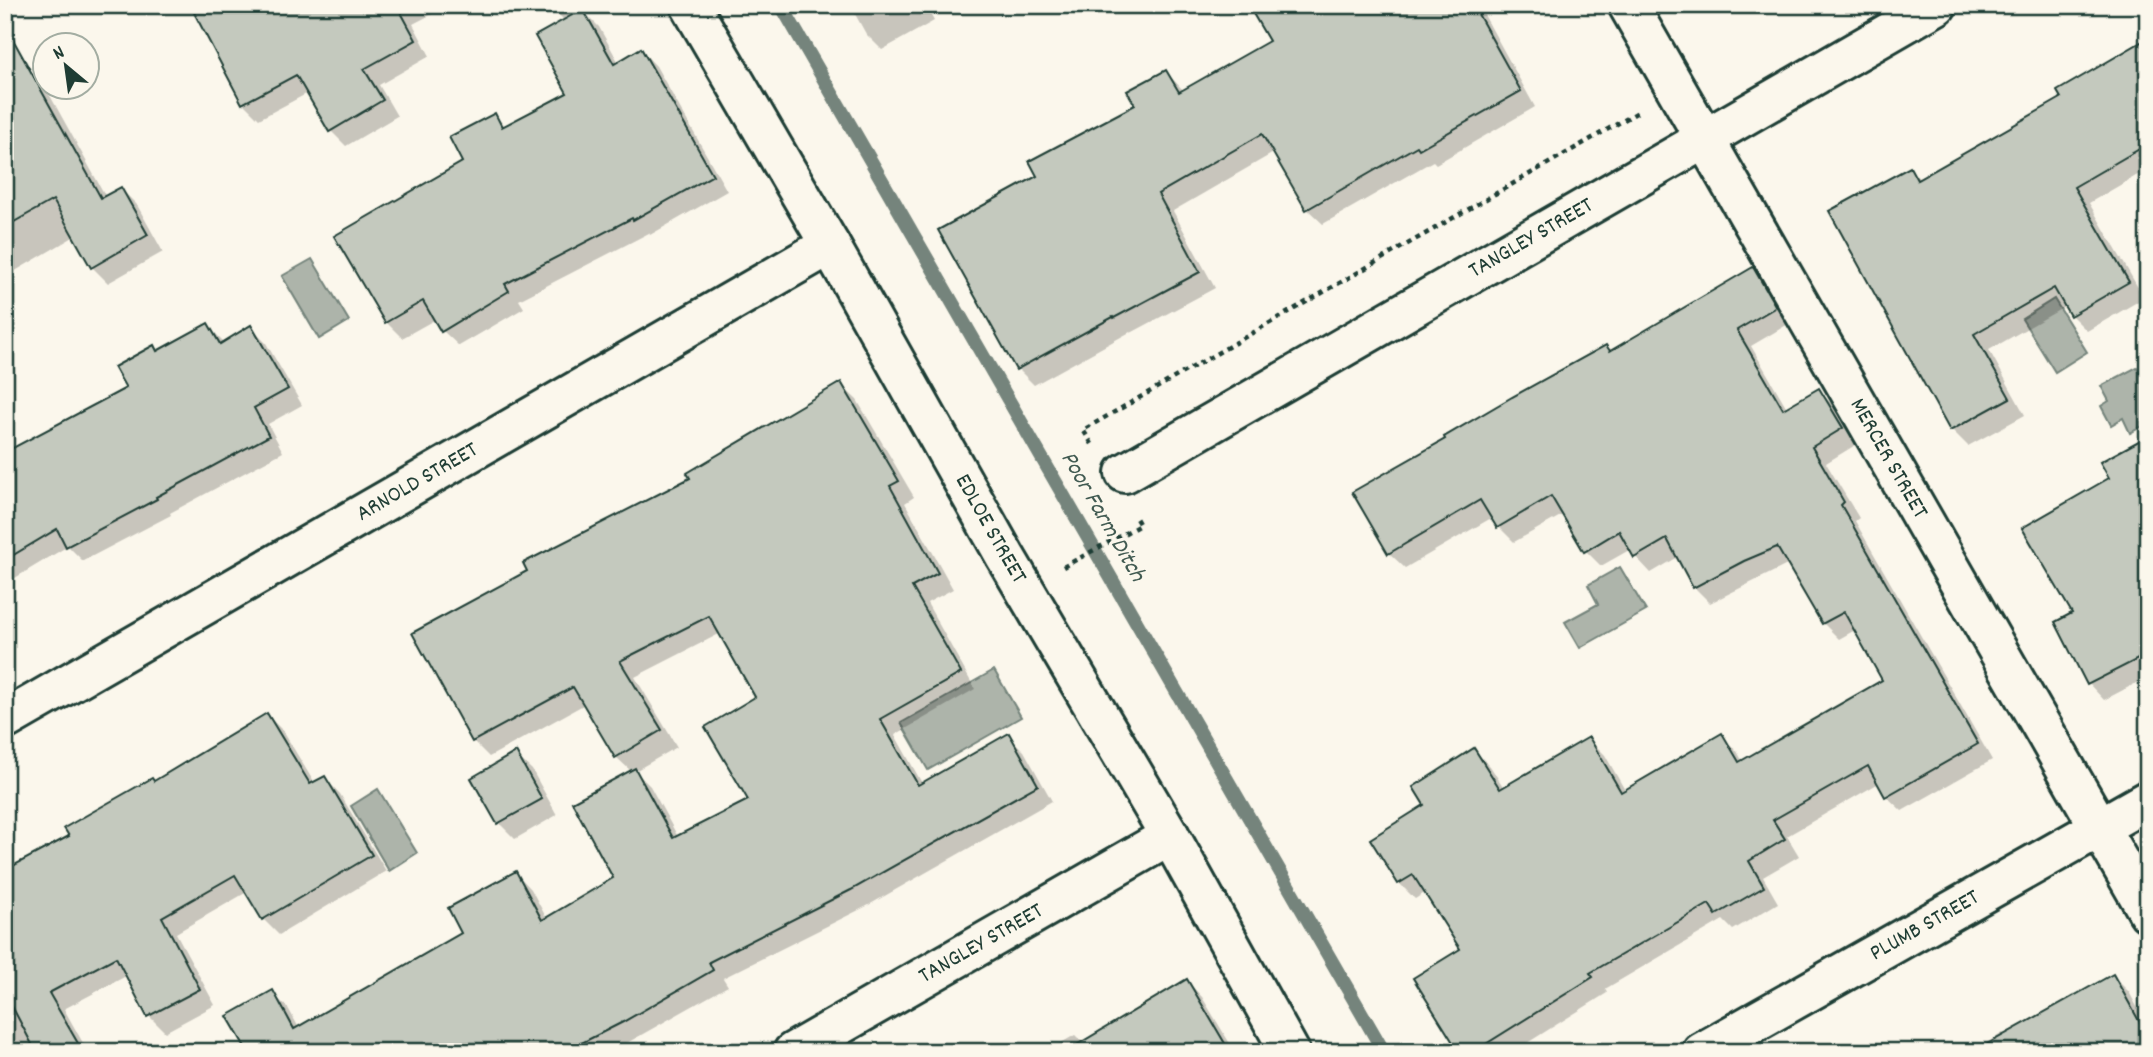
<svg xmlns="http://www.w3.org/2000/svg" width="2153" height="1057" font-family="Dekko,sans-serif">
  <style>
    .water { fill: #adb4aa; stroke: #74847b; stroke-width: 2 }
    .shadow { fill: #0003; fill-rule: evenodd }
    .lines { fill: none; stroke-linecap: round; stroke-linejoin: round }
    .stream { stroke: #74847b; stroke-width: 14 }
    .building { fill: #c4c9be; stroke: #1f3d34; stroke-width: 2 }
    .minor-casing { stroke: #1f3d34; stroke-width: 44 }
    .path { stroke: #1f3d34; stroke-width: 4.5; stroke-dasharray: 5 5; stroke-linecap: butt }
    .minor { stroke: #fbf7ec; stroke-width: 38 }
    .labels { text-anchor: middle; dominant-baseline: central; stroke-width: 6; stroke-linejoin: round; paint-order: stroke }
    .street-label { font-size: 23px; fill: #1f3d34; stroke: #fbf7ec }
    .water-label { font-size: 24px; font-style: italic; fill: #425b52; stroke: #fbf7ec }
  </style>
  <rect width="100%" height="100%" fill="#fbf7ec"/>
  <filter id="ink" filterUnits="userSpaceOnUse"><feTurbulence type="fractalNoise" baseFrequency=".0143" numOctaves="2"/><feDisplacementMap in="SourceGraphic" scale="14" xChannelSelector="R" yChannelSelector="G"/><feConvolveMatrix kernelMatrix="1 2 1 2 8 2 1 2 1" color-interpolation-filters="sRGB"/></filter>
  <g filter="url(#ink)">
    <g class="water">
      <path d="M312 259 349 321 319 339 282 276Z"/>
      <path d="M2054 299 2087 352 2055 372 2022 319Z"/>
      <path d="M2137 367 2148 387V423L2130 433 2123 418 2111 425 2101 406 2109 401 2101 386Z"/>
      <path d="M1620 567 1646 611 1580 648 1565 622 1598 604 1588 585Z"/>
      <path d="M994 670 1021 717 928 770 901 723Z"/>
      <path d="M378 789 417 853 389 871 351 806Z"/>
    </g>
    <g class="shadow">
      <path d="M192 5H440L442 9 413 24 430 56 379 85 397 116 346 146 330 130 308 93 259 119 243 103Z"/>
      <path d="M549 5H591L582 10 599 27 619 63 641 50 656 66 727 191 650 235 649 233 519 300 524 308 459 346 443 331 436 319 402 338 386 322 465 163 494 115 506 127 570 94 565 21Z"/>
      <path d="M850 5H936L928 10 934 21 882 50 866 34Z"/>
      <path d="M1250 5H1497L1483 13 1535 107 1436 164 1433 161 1323 224 1307 209 1275 152 1173 211 1215 288 1131 333 1130 332 1034 385 1018 369 940 231 1039 176 1137 106 1166 72 1184 91 1271 41Z"/>
      <path d="M2148 40V169L2089 203 2144 298 2087 331 2071 315 2066 306 1989 350 2025 415 1968 446 1952 430 1910 170 1921 180 2063 99Z"/>
      <path d="M26 66 42 81 106 197 121 189 137 205 163 252 108 283 92 267 75 236 5 277V77Z"/>
      <path d="M1753 269 1768 285 1790 323 1751 346 1787 408 1818 390 1834 406 1857 444 1826 463 1859 518 1855 521 1992 760 1902 811 1886 796 1879 783 1787 836 1799 856 1763 877 1778 903 1733 930 1723 920 1605 989 1607 993 1513 1052H1461L1463 950 1426 892 1415 899 1399 883 1426 806 1474 750 1490 766 1504 788 1589 739 1605 755 1626 792 1721 736 1737 751 1743 762 1884 680 1855 630 1839 639 1823 623 1789 564 1710 603 1694 587 1678 557 1651 573 1636 557 1631 549 1601 566 1586 551 1564 514 1514 542 1498 526 1493 517 1405 568 1389 553 1611 352Z"/>
      <path d="M208 326 225 343 251 328 266 343 302 405 268 424 283 452 170 513 171 515 83 561 68 546 5 584V454L128 389 153 347 159 352Z"/>
      <path d="M841 385 857 400 914 497 905 503 953 589 927 603 975 689 895 735 923 785 1008 736 1024 751 1052 801 867 906 723 978 728 986 611 1052H250L272 993 288 1008 299 1028 464 934 516 873 531 889 547 919 615 879 632 772 616 757 585 704 489 757 473 741 692 479ZM721 633 758 698 751 800 678 837 650 786 635 771 677 747 635 677Z"/>
      <path d="M2148 438V677L2104 700 2089 684 2057 623 2074 614 2111 479Z"/>
      <path d="M267 715 283 731 315 784 325 778 340 794 386 871 279 935 263 919 247 892 176 933 215 1005 165 1032 149 1016 128 975 64 1009 88 1052H5V872L72 837 154 783Z"/>
      <path d="M516 755 532 770 557 815 515 839 499 823 473 779Z"/>
      <path d="M2113 976 2129 992 2148 1027V1052H1971L2003 1033 2005 1036Z"/>
      <path d="M1187 981 1202 997 1235 1052H1045L1075 1035 1083 1043Z"/>
    </g>
    <g class="lines">
      <path class="stream" d="M781 5 1384 1052"/>
    </g>
    <g class="building">
      <path d="M190 5H397L416 40 364 69 383 100 329 132 296 75 242 104Z"/>
      <path d="M1248 5H1473L1521 91 1419 149 1417 146 1306 210 1262 134 1158 194 1200 272 1114 318 1113 317 1016 370 938 230 1037 176 1029 161 1135 105 1127 91 1166 70 1179 92 1269 41Z"/>
      <path d="M583 9 614 64 641 48 713 175 633 220 632 218 505 284 509 291 441 332 423 301 385 323 334 236 462 162 449 137 495 113 502 127 567 93 535 36Z"/>
      <path d="M5 25 101 198 121 187 148 235 91 268 53 200 5 227Z"/>
      <path d="M2148 38V144L2074 187 2129 282 2070 316 2054 288 1974 334 2010 398 1950 431 1829 211 1910 167 1917 180 2061 98 2057 91Z"/>
      <path d="M1753 267 1776 307 1737 330 1783 409 1819 388 1843 428 1812 447 1844 502 1841 505 1978 744 1885 797 1868 766 1773 820 1785 839 1749 861 1764 887 1716 915 1709 904 1590 973 1593 977 1473 1052H1459L1413 978 1460 949 1413 875 1398 884 1370 839 1424 805 1413 787 1474 748 1500 789 1589 737 1621 792 1722 733 1739 762 1882 680 1844 612 1822 624 1777 547 1744 561 1693 588 1667 539 1634 558 1619 531 1584 552 1551 496 1497 528 1480 500 1388 554 1352 492 1445 439 1444 437 1512 397 1606 345 1610 351Z"/>
      <path d="M208 323 220 344 251 325 288 389 254 408 269 436 156 497 157 499 66 547 57 529 5 560V452L126 388 114 367 154 345 157 351Z"/>
      <path d="M841 382 899 481 890 486 938 573 912 587 961 673 880 719 918 785 1009 733 1038 785 851 890 709 962 713 970 623 1022 564 1052H248L227 1016 273 990 294 1029 461 933 448 908 516 871 542 920 613 878 572 802 635 768 673 838 748 800 705 727 755 697 709 616 620 661 662 730 615 758 573 687 472 742 412 633 527 571 523 563 690 478 687 473Z"/>
      <path d="M2148 436V654L2087 685 2055 622 2072 613 2022 528 2109 478 2100 462Z"/>
      <path d="M267 713 310 784 325 776 372 855 262 920 235 875 162 917 200 989 147 1017 116 957 49 993 83 1052H36L5 993V870L69 836 64 828 152 778 154 781Z"/>
      <path d="M516 752 542 799 497 824 471 778Z"/>
      <path d="M2113 974 2148 1037V1052H1973Z"/>
      <path d="M1187 979 1230 1052H1065Z"/>
    </g>
    <g class="lines">
      <defs>
        <g id="minor">
          <path id="s1" d="M690 5 830 245 1005 556 1170 836 1290 1052"/>
          <path id="s2" d="M1628 5 2148 912"/>
          <path id="s3" d="M1125 473 1937 5"/>
          <path id="s4" d="M5 720 830 245"/>
          <path id="s5" d="M793 1052 1170 836"/>
          <path id="s6" d="M1702 1052 2148 800"/>
        </g>
      </defs>
      <use href="#minor" class="minor-casing"/>
      <g class="path">
        <path d="M1092 444 1083 430 1638 112"/>
        <path d="M1063 567 1140 525 1134 515"/>
      </g>
      <use href="#minor" class="minor"/>
    </g>
  </g>
  <g class="labels">
    <g class="street-label">
      <text stroke="none"><textPath href="#s3" startOffset="469">TANGLEY STREET</textPath></text>
      <text stroke="none"><textPath href="#s2" startOffset="523">MERCER STREET</textPath></text>
      <text stroke="none"><textPath href="#s4" startOffset="476">ARNOLD STREET</textPath></text>
      <text stroke="none"><textPath href="#s1" startOffset="604">EDLOE STREET</textPath></text>
      <text stroke="none"><textPath href="#s6" startOffset="256">PLUMB STREET</textPath></text>
      <text stroke="none"><textPath href="#s5" startOffset="217">TANGLEY STREET</textPath></text>
    </g>
    <g class="water-label">
      <text transform="translate(1102 517) rotate(60)">Poor Farm Ditch</text>
    </g>
  </g>
  <rect width="2153" height="1057" fill="none" stroke="#fbf7ec" stroke-width="28"/>
  <rect x="14" y="14" width="2125" height="1029" fill="none" stroke="#1f3d34" stroke-width="2.5" filter="url(#ink)"/>
  <g transform="translate(66 66) rotate(331)"><circle r="33" fill="#fbf7ec" stroke="#a3ada2" stroke-width="2"/>
  <path d="M0-5L12 26L0 18L-12 26Z" fill="#1f3d34"/>
  <text y="-10" font-size="19" font-weight="bold" text-anchor="middle" fill="#1f3d34">N</text>
  </g>
</svg>
